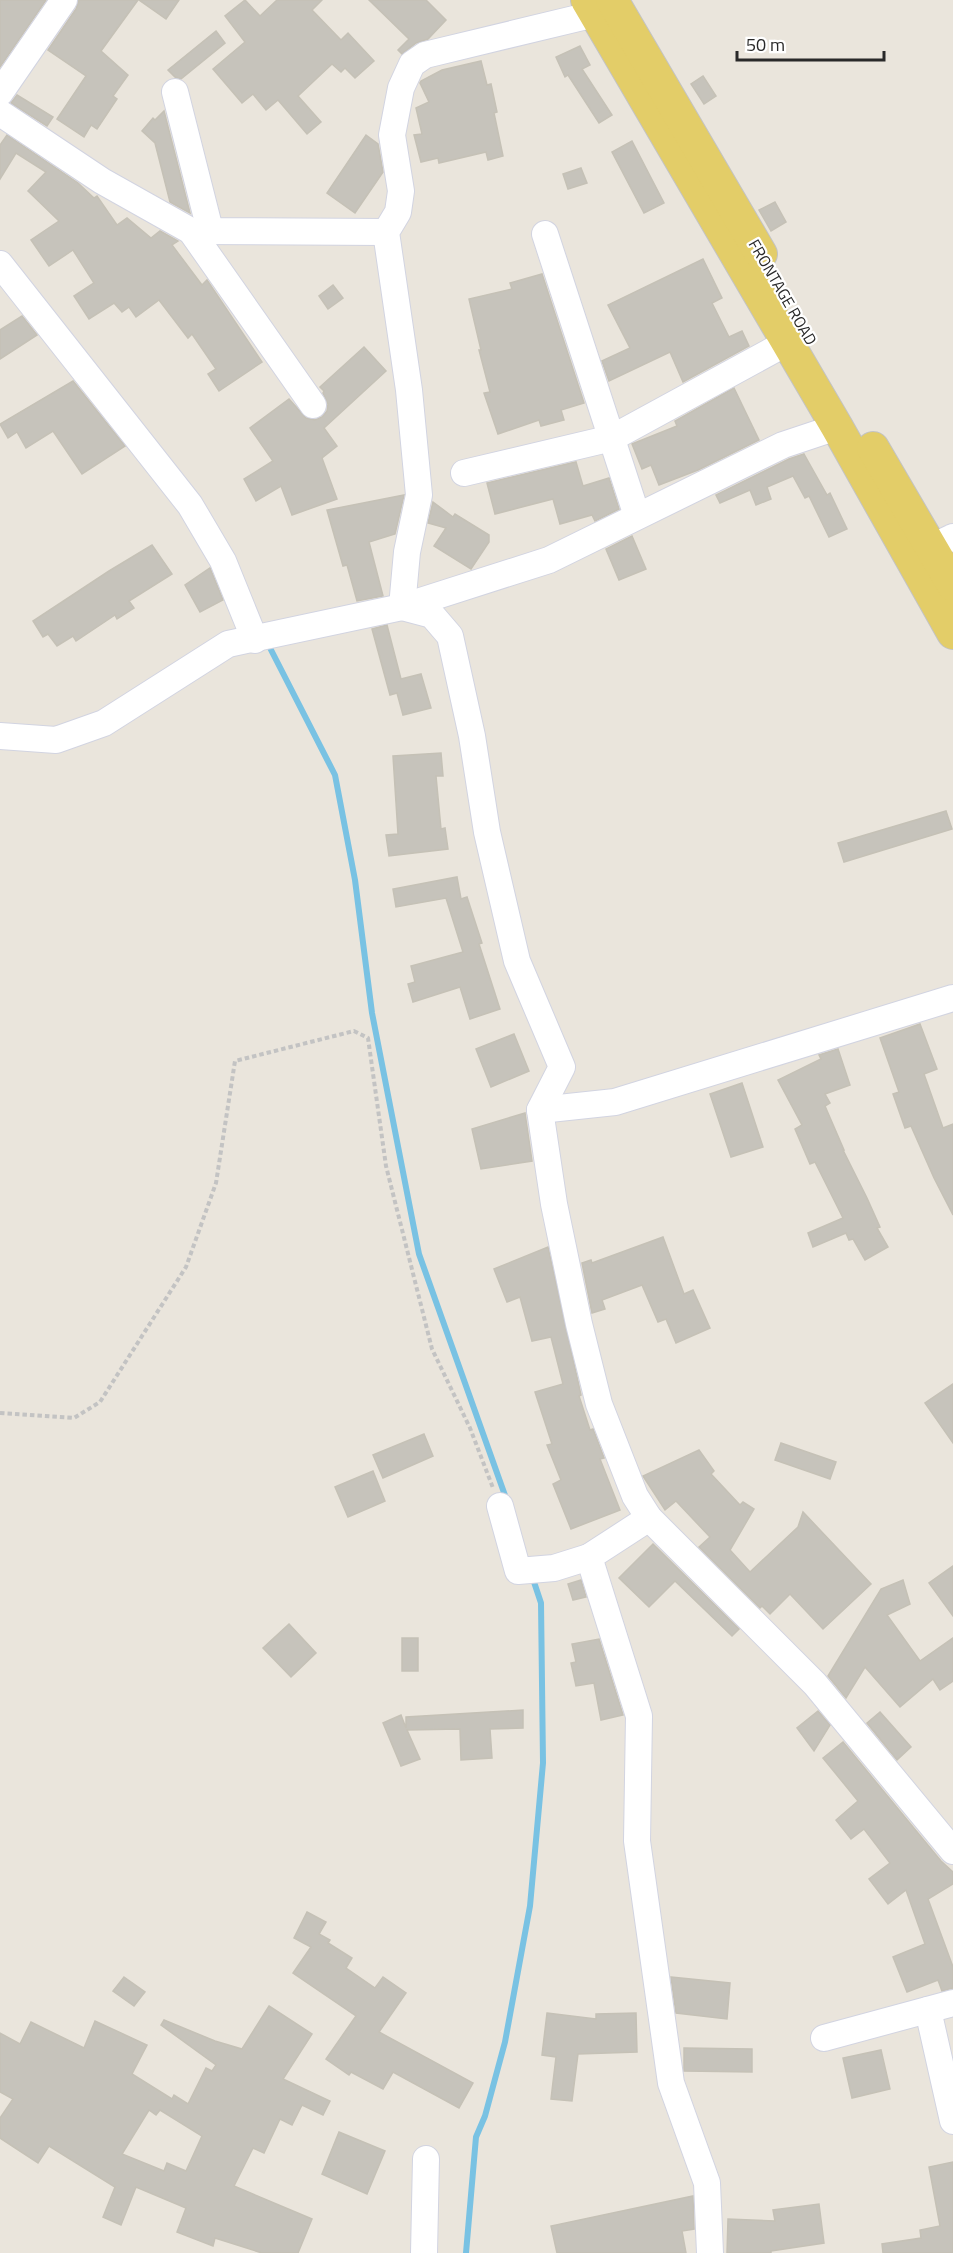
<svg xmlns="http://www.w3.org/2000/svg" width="953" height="2253" font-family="'Titillium Web',sans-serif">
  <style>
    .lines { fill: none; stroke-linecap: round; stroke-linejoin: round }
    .stream { stroke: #79c2e3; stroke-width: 6 }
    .building { fill: #c6c3bb; stroke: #c5c1b6; stroke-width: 1.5; fill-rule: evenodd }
    .minor-casing { stroke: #d2d4e1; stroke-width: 28 }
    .major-casing { stroke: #c3c3c3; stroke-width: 34 }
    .path { stroke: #c3c3c3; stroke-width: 4; stroke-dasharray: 4.5 3; stroke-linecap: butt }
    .minor { stroke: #fff; stroke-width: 26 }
    .major { stroke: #e3cd68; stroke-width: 32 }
    .labels { text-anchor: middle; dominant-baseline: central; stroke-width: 4.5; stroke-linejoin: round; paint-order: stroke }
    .street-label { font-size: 16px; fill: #292929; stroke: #fff }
  </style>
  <rect width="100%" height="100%" fill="#eae5dc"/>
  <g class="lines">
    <g class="stream">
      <path d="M267 642 335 775 355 880 372 1013 419 1254 507 1501"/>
      <path d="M466 2253 476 2137 485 2116 505 2042 530 1906 543 1763 541 1603 532 1576"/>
    </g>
  </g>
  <g class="building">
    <path d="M0 0H46L0 67Z"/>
    <path d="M79 0H138L101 51 128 75 113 96 117 99 97 129 91 125 84 137 57 119 86 76 48 50 76 9Z"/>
    <path d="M139 0H179L166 19Z"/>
    <path d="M245 0 260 16 277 0H322L312 10 341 40 348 33 374 61 355 78 345 68 341 72 332 64 298 96 321 122 307 134 278 100 266 110 253 94 242 103 213 69 245 42 225 16Z"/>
    <path d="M369 0H426L446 20 428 39 416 43 402 54 398 50 409 39Z"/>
    <path d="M216 31 225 43 181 79 175 77 168 70Z"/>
    <path d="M580 46 590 65 582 69 612 115 599 123 568 75 565 77 556 57Z"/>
    <path d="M481 61 487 85 491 84 497 112 494 113 503 156 488 160 486 152 439 163 438 158 421 162 414 135 422 134 416 108 429 102 420 83 421 81 442 70Z"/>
    <path d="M703 76 716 96 704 104 691 84Z"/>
    <path d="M17 95 53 117 47 126 11 103Z"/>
    <path d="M164 111 190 213 170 202 155 143 142 131 153 118 155 120Z"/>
    <path d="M7 135 78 183 94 198 97 196 117 225 127 218 151 238 160 231 178 241 172 245 202 285 207 280 262 362 219 391 208 374 216 369 192 334 188 338 159 300 136 317 129 307 122 312 114 303 89 319 74 296 94 283 73 250 49 266 31 240 59 221 28 191 46 172 16 153 0 179V145Z"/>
    <path d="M366 135 378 144 383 172 355 213 327 193Z"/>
    <path d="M632 141 664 203 644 213 612 152Z"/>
    <path d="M581 168 587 183 568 189 563 174Z"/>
    <path d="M775 202 786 222 771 231 759 210Z"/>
    <path d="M703 259 722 298 712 303 729 337 742 331 749 346 683 382 670 352 609 381 602 361 630 348 608 305Z"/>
    <path d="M542 274 584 403 561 410 564 420 541 426 539 420 498 434 484 393 490 392 479 350H481L469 299 512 289 510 283Z"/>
    <path d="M333 285 343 298 328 309 319 296Z"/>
    <path d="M22 316 37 335 0 359V330Z"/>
    <path d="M364 347 386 371 324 428 337 446 322 458 337 499 292 515 281 486 256 501 244 479 273 461 250 428 289 399 306 418 315 420 322 417 327 411 328 404 323 393 324 391 320 387Z"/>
    <path d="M73 381 125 446 82 474 53 431 26 448 17 432 8 438 0 424Z"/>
    <path d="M734 388 759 440 698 470 659 485 651 465 642 469 632 444 677 426 675 421Z"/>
    <path d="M804 454 827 495 830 493 847 529 829 537 809 496 805 498 793 476 767 487 771 499 756 505 750 490 720 503 716 495 789 459Z"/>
    <path d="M576 462 583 486 609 478 619 509 595 521 592 515 560 524 553 499 495 514 487 483Z"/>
    <path d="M404 495 395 534 369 542 383 596 357 601 347 565 343 566 327 510Z"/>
    <path d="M433 502 453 517 455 514 489 535V542L471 569 434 546 446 528 428 523Z"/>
    <path d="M632 536 646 569 619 580 606 549Z"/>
    <path d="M152 545 172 574 129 601 134 608 117 619 115 615 76 641 73 636 57 646 48 634 43 637 33 621 109 571Z"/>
    <path d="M210 568 223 600 200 612 185 585Z"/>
    <path d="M387 625 401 679 421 674 431 708 403 715 397 693 390 695 372 629Z"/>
    <path d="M441 753 443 776H436L441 829 445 828 448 849 389 856 386 835 398 834 393 756Z"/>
    <path d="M946 811 952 829 844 862 838 843Z"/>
    <path d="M457 877 461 899 467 897 482 943 479 944 500 1009 470 1019 460 987 413 1002 408 984 415 982 411 966 463 952 446 898 396 907 393 889Z"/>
    <path d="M920 1024 937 1069 924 1074 943 1128 953 1124V1215L934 1178 911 1126 905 1128 893 1094 899 1092 880 1038Z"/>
    <path d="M514 1034 529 1071 491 1087 476 1049Z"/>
    <path d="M838 1049 850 1085 825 1094 830 1103 825 1106 844 1150H843L867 1198 880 1227 877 1228 888 1247 865 1260 853 1239 849 1240 846 1233 813 1247 808 1233 843 1218 815 1162 810 1164 795 1129 802 1125 778 1080 821 1059 819 1055Z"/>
    <path d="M742 1083 763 1147 731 1157 710 1094Z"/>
    <path d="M525 1113 532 1161 481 1169 472 1129Z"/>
    <path d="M663 1237 684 1294 693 1290 710 1328 676 1343 666 1319 658 1322 642 1285 602 1300 605 1309 592 1313 582 1263 591 1260 592 1263Z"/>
    <path d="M548 1247 581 1395 579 1396 590 1430 593 1429 604 1458 600 1459 620 1510 571 1529 553 1484 561 1480 547 1445 552 1444 535 1392 563 1384 551 1337 532 1341 520 1297 507 1302 494 1269Z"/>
    <path d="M953 1384V1443L925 1403Z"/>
    <path d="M424 1434 433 1456 383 1478 373 1455Z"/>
    <path d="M781 1443 836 1462 830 1479 775 1460Z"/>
    <path d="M699 1450 714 1471 711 1474 740 1505 743 1502 754 1509 730 1550 750 1572 798 1527 803 1512 871 1584 823 1629 790 1594 770 1614 762 1606 760 1608 699 1547 710 1537 676 1501 665 1510 643 1476Z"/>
    <path d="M373 1471 385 1501 348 1517 335 1487Z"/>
    <path d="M653 1544 739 1629 732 1636 675 1581 649 1607 619 1578Z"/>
    <path d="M953 1566V1616L929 1583Z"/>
    <path d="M581 1580 586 1597 573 1600 568 1584Z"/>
    <path d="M903 1580 910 1604 887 1615 920 1661 953 1638V1681L940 1690 933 1679 900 1707 865 1667 846 1698 828 1676 881 1589Z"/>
    <path d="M289 1624 316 1653 291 1677 263 1648Z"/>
    <rect x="402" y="1638" width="16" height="33"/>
    <path d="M599 1639 623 1715 601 1720 594 1683 576 1686 571 1663 576 1662 572 1644Z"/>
    <path d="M523 1710V1728L490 1729 492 1758 461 1760 460 1729 407 1730 420 1759 401 1766 383 1723 401 1715 406 1728V1717Z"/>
    <path d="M818 1711 830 1725 814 1751 797 1728Z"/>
    <path d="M880 1712 911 1747 897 1760 867 1723Z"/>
    <path d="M843 1742 941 1861 953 1872V1884L928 1899 953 1967V1988L942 1991 938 1980 907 1992 893 1957 925 1944 906 1890 888 1904 869 1879 890 1863 864 1829 851 1839 836 1820 858 1801 823 1758Z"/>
    <path d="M307 1912 326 1922 319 1934 330 1940 328 1943 352 1958 346 1968 375 1988 383 1977 406 1993 379 2032 473 2083 459 2108 393 2072 383 2089 351 2072 349 2075 326 2059 356 2016 293 1973 311 1947 294 1938Z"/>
    <path d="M124 1977 145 1992 134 2006 113 1991Z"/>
    <path d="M671 1977 730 1983 727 2019 676 2013Z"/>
    <path d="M269 2006 312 2034 283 2079 330 2101 323 2115 302 2105 292 2125 280 2119 264 2153 253 2148 234 2186 312 2219 298 2253H262L215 2238 213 2246 177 2232 186 2208 136 2187 121 2225 103 2217 115 2187 49 2146 38 2163 0 2138V2118L13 2099 0 2092V2033L20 2044 31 2022 84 2048 95 2021 147 2045 132 2074 172 2099 174 2095 188 2104 206 2068 212 2071 216 2065 161 2025 164 2020 215 2041 242 2049ZM149 2110 156 2115 160 2110 202 2136 186 2171 167 2163 164 2171 122 2154Z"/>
    <path d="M547 2013 596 2019V2014L636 2013 637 2052 578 2054 572 2101 551 2099 556 2057 542 2055Z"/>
    <path d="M684 2048 752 2049V2072L684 2071Z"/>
    <path d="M881 2050 890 2089 852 2098 843 2058Z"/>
    <path d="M339 2132 385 2151 367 2194 322 2174Z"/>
    <path d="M953 2162V2253H883L882 2244 921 2238 920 2230 940 2226 929 2167Z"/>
    <path d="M693 2196 694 2229 682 2231 686 2253H557L551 2226Z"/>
    <path d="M819 2204 824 2243 771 2251V2253H727L728 2219 775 2221 773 2210Z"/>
  </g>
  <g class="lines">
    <defs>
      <g id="minor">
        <path d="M595 14 425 55 412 64 401 88 392 135 401 191 398 212 386 232 409 390 419 495 407 552 402 607 432 615 450 636 472 736 487 832 517 961 562 1067 540 1110 554 1204 579 1324 599 1404 635 1496 649 1518 815 1684 953 1851"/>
        <path d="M175 92 210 230"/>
        <path d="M0 93 64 0"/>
        <path d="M0 113 102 181 191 231 386 232"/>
        <path d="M191 231 313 405"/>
        <path d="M545 234 637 516"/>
        <path d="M0 264 190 505 223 561 255 640"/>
        <path d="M464 473 612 438 788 342"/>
        <path d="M915 555 953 537"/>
        <path d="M0 736 56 740 104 723 228 644 402 607 549 560 783 445 837 427"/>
        <path d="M540 1110 615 1102 953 998"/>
        <path d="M500 1506 518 1571 554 1568 589 1557"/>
        <path d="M649 1518 589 1557 639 1716 637 1841 671 2083 707 2183 710 2253"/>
        <path d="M928 2010 953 2121"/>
        <path d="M824 2038 953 2003"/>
        <path d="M424 2253 426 2159"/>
      </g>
      <g id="major">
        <path d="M587 0 837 427 953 633"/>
        <path d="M612 0 761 254"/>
        <path d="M873 448 953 585"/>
      </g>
    </defs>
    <use href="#minor" class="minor-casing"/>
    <use href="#major" class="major-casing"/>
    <path class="path" d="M0 1413 74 1418 100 1402 186 1267 216 1183 235 1061 354 1031 368 1038 386 1166 432 1349 470 1428 493 1488"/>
    <use href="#minor" class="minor"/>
    <use href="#major" class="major"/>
  </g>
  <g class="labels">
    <g class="street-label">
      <text transform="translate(783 292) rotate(60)">FRONTAGE ROAD</text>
    </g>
  </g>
  <path d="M737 51v9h147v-9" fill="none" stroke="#292929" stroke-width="3"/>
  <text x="746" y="51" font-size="18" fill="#292929" stroke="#ffffff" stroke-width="4.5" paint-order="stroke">50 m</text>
</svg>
